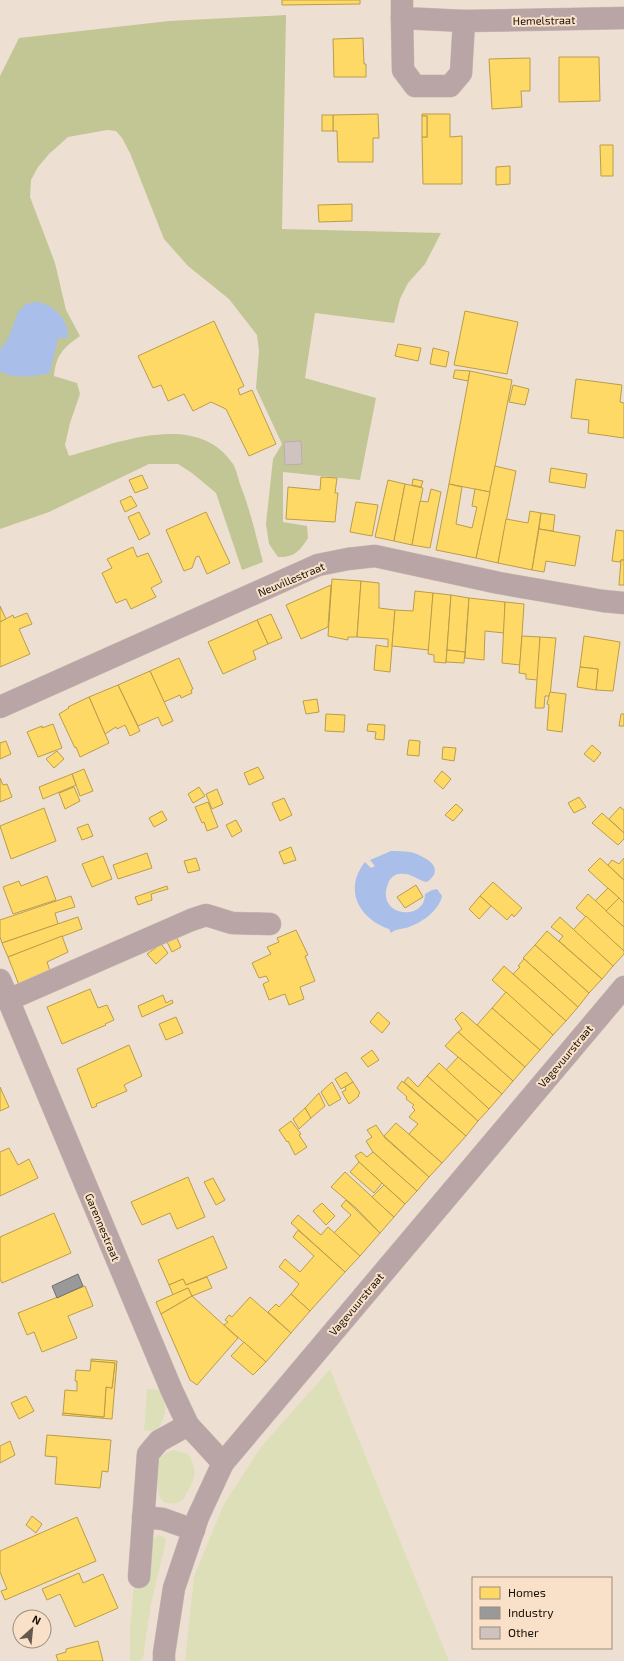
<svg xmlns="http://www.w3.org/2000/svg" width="624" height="1661" font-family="'Exo 2',sans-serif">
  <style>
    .green { fill: #dddfb8 }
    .forest { fill: #c2c594 }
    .water { fill: #a9bee9 }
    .homes { fill: #ffd966; stroke: #ba9d4a }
    .industry { fill: #999; stroke: #72706e }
    .building { fill: #cfc3c1; stroke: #baaeac }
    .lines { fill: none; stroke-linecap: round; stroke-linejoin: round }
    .minor-casing { stroke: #c8bfb5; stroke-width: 23 }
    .minor { stroke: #b9a5a5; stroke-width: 22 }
    .labels { text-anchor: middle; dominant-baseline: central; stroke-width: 4; stroke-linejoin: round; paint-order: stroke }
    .street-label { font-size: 11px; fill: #181008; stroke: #f8e1c8 }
  </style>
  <rect width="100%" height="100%" fill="#ede0d3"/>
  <g class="green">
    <path d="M330 1369 449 1661H185L194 1576 224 1504 261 1447Z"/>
    <path d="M147 1389 162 1390C167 1407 167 1419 155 1432L144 1430Z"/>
    <path d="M174 1450 188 1454C201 1474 193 1481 183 1500 161 1510 158 1498 157 1478 157 1472 155 1466 159 1460 163 1455 168 1452 174 1450Z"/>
    <path d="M158 1535 164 1537 166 1541 151 1604 143 1658 140 1661H130V1626L134 1585 147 1586 152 1540Z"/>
  </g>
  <path class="forest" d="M286 15 282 229 441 233 425 264 408 283 400 299 394 323 315 313 305 378 376 398 360 480 283 472V522L307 526 308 538C300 551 294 558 278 557L269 544 266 524 273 459 282 444 256 388 259 351 257 335 229 299 188 266 164 239 130 153 122 138 116 131 107 130 68 137 49 154 38 167 31 180 30 197 55 263 66 310 80 336C63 348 56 355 54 376L77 383 80 394 70 423 65 445 69 456C118 443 197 410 233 464 236 469 238 477 240 484 250 509 256 536 263 562L242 570 216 493 192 473 178 464H149L49 512 0 529V76L19 38 169 21Z"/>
  <g class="water">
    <path d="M35 302C53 303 69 319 68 338H58L50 372 47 374C32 376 13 380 0 371V350L9 337 18 312 26 304Z"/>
    <path d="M391 851C397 851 404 851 410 852 425 856 447 868 427 882 416 880 412 872 398 874 393 875 389 880 388 884 375 916 425 923 425 894L432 890 437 889 442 896C439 911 420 924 406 928 400 929 395 929 391 933L389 929C359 919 343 889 365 862L371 868 375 866 370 860Z"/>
  </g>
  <g class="homes">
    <path d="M282 0H360V4L282 5Z"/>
    <path d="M363 38 364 64H366V77H334L333 39Z"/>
    <path d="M559 57H599L600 101 559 102Z"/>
    <path d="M530 58V91H521L522 107 492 109 489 59Z"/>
    <path d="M378 114 379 138H373V162H338L337 131H333V115Z"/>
    <path d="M422 114H450V137L462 136V184H423L422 137H427V116H422Z"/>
    <rect x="322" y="115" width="11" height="16"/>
    <rect x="422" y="116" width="5" height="21"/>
    <path d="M600 145H613V176H601Z"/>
    <path d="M510 166V184L496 185V167Z"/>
    <path d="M352 204V221L319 222 318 205Z"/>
    <path d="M465 311 518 322 507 374 454 365Z"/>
    <path d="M214 321 244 386 238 389 240 395 252 390 276 444 249 456 226 409 211 402 193 411 184 394 168 401 161 385 153 388 138 356Z"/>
    <path d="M398 344 421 348 418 361 395 356Z"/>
    <path d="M433 348 449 352 446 367 430 364Z"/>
    <path d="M455 370 470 371 468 381 453 378Z"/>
    <path d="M470 371 512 380 490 492 449 484Z"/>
    <path d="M576 379 622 385 620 402 624 403V438L588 433 589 420 571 418Z"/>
    <path d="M513 385 529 389 525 405 509 402Z"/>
    <path d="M495 466 516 471 498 563 476 558Z"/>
    <path d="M551 468 587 474 585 488 549 482Z"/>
    <path d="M142 475 148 488 135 493 129 480Z"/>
    <path d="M321 477 337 478 335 493H338L335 522 286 519 288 487 320 490Z"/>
    <path d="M413 479 423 481 421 487 412 485Z"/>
    <path d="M388 480 405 484 394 541 375 537Z"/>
    <path d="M405 484 423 488 412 545 394 541Z"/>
    <path d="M449 484 462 487 456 524 472 528 477 507 472 506 475 489 490 492 476 558 436 550Z"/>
    <path d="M431 489 441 492 430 548 412 545 420 501 428 502Z"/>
    <path d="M131 496 137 506 125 512 120 501Z"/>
    <path d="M356 502 378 505 372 536 350 532Z"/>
    <path d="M530 511 541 513 532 570 498 563 506 519 528 523Z"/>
    <path d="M139 512 150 534 139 540 128 517Z"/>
    <path d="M206 512 230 563 207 574 199 556 196 557 192 568 184 571 166 530Z"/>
    <path d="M541 513 555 515 553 531 539 529Z"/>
    <path d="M539 529 580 536 575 566 546 561 544 572 532 570Z"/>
    <path d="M616 530 624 531V560H621L620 562 612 561Z"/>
    <path d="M133 547 137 557 148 553 162 582 151 588 156 597 131 609 126 599 116 603 102 573 112 568 107 559Z"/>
    <path d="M621 560H624V585H619Z"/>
    <path d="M332 579 361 581 357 637H348V640L328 636Z"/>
    <path d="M361 581 379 583V608L395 610 390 672 374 670 376 645 388 647V639L357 637Z"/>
    <path d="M331 585 328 627 301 639 286 605Z"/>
    <path d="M415 591 433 593 429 650 392 646 395 610 413 611Z"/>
    <path d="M433 593 451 595 446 663 434 662V655L428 654Z"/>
    <path d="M451 595 469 598 465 652 447 650Z"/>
    <path d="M469 598 505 602 504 633 485 631 484 660 465 658Z"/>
    <path d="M505 602 524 604 520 665 502 663Z"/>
    <path d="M0 606 6 619 0 622Z"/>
    <path d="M27 613 32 624 19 629 30 654 0 667V622L13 615 14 618Z"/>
    <path d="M271 614 282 638 268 644 257 620Z"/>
    <path d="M257 620 268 644 253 651 256 659 223 674 208 642Z"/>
    <path d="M522 636 540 637 538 680 526 679V674L519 673Z"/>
    <path d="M584 636 620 642 613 691 596 690 598 669 580 667Z"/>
    <path d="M540 637 556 638 550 696H545L544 708H535Z"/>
    <path d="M447 650 465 652 464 663 446 662Z"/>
    <path d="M179 658 193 689 191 690 192 693 181 698 180 695 164 702 150 671Z"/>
    <path d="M580 667 598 669 596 690 577 687Z"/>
    <path d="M150 671 173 721 162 726 158 717 138 726 118 685Z"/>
    <path d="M118 685 140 731 130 736 125 725 117 729 116 727 105 734 89 697Z"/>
    <path d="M550 692 566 694 562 732 547 730 549 705 547 704Z"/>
    <path d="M89 697 109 743 80 757 76 747 75 748 59 714 69 708 68 707Z"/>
    <path d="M317 699 319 712 306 714 303 701Z"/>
    <path d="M326 714 345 715 344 732 325 731Z"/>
    <path d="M621 714H624V726H619Z"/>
    <path d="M53 724 62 748 38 757 27 732 42 726V728Z"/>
    <path d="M368 724 385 725 384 740 375 739 376 732 367 731Z"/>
    <path d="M409 740 420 741 419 756 407 755Z"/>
    <path d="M6 741 11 754 0 759V743Z"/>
    <path d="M592 745 601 753 594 762 584 754Z"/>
    <path d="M443 747 456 748 454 761 442 759Z"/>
    <path d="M57 751 64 759 54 768 46 759Z"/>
    <path d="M258 767 264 778 249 785 244 773Z"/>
    <path d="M84 769 93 791 80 796 72 774Z"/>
    <path d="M442 771 451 779 443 789 434 781Z"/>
    <path d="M72 774 76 785 43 799 39 787Z"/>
    <path d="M0 778 3 785 7 784 12 797 0 802Z"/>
    <path d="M74 787 80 801 65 809 59 793Z"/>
    <path d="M199 787 205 796 193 803 188 794Z"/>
    <path d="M217 789 223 804 212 809 206 794Z"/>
    <path d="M579 797 586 807 574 813 568 803Z"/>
    <path d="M284 798 292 815 280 821 272 803Z"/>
    <path d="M208 802 218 827 207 831 204 822 202 823 195 807Z"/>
    <path d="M456 804 463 810 453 821 445 815Z"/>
    <path d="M620 807 624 810V833L609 819Z"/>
    <path d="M44 808 56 841 11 859 0 826Z"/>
    <path d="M162 811 167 820 154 827 149 818Z"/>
    <path d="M602 813 624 833V839L618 845 592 823Z"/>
    <path d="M236 820 242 831 232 837 226 825Z"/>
    <path d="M88 824 93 836 82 840 77 828Z"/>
    <path d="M291 847 296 860 284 864 279 852Z"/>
    <path d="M147 853 152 868 118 879 113 865Z"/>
    <path d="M103 856 112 879 92 887 82 864Z"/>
    <path d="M196 858 200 870 188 873 184 861Z"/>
    <path d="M600 858 624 880V903L588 870Z"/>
    <path d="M624 858V880L608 865 612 860 619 864Z"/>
    <path d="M47 876 56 900 13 914 3 887 19 881 21 886Z"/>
    <path d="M493 882 522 908 514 917 512 914 507 920 480 896Z"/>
    <path d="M416 885 423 897 405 908 397 897Z"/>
    <path d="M167 886 168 889 151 894 152 900 138 905 135 897Z"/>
    <path d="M608 888 619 898 606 911 595 901Z"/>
    <path d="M588 894 624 927V951L576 908Z"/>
    <path d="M71 896 75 907 55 913 58 924 2 943 0 937V920Z"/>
    <path d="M480 896 491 906 479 919 469 909Z"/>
    <path d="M619 898 624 903V927L606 911Z"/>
    <path d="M586 916 624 951V954L613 966 573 930Z"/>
    <path d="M78 917 82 929 8 957 2 943Z"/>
    <path d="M560 917 613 966 602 979 559 941 563 936 551 927Z"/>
    <path d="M296 930 308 955 305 956 315 981 300 987 304 999 289 1005 285 994 269 1000 263 984 269 981 266 976 259 978 252 963 271 954 267 947 279 942 277 938Z"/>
    <path d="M547 931 602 979 589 993 535 945Z"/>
    <path d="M62 936 68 952 47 962 50 971 19 985 8 957Z"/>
    <path d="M176 936 181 947 172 952 166 940Z"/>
    <path d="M161 944 168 953 156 964 147 954Z"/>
    <path d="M535 945 589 993 578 1007 523 958Z"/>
    <path d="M524 959 578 1007 566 1021 513 974 520 967 518 966Z"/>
    <path d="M504 966 566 1021 553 1035 492 980Z"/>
    <path d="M90 989 98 1008 107 1005 114 1020 105 1024 106 1025 62 1044 47 1007Z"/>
    <path d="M506 992 553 1035 540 1050 492 1008Z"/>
    <path d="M163 995 166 1003 172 1000 173 1003 142 1017 138 1006Z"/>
    <path d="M492 1008 540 1050 525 1067 477 1025Z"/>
    <path d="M378 1012 390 1023 382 1033 370 1022Z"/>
    <path d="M462 1012 525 1067 513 1081 458 1032 462 1029 455 1019Z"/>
    <path d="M176 1017 183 1033 166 1040 159 1024Z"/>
    <path d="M458 1032 513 1081 502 1094 445 1046Z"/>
    <path d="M129 1045 142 1076 124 1085 127 1091 96 1104 97 1106 92 1108 77 1069Z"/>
    <path d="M372 1050 379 1060 368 1067 361 1058Z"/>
    <path d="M458 1057 502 1094 489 1109 446 1070Z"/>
    <path d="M439 1063 489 1109 478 1121 427 1076Z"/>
    <path d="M346 1072 353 1082 341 1089 335 1079Z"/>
    <path d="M427 1076 478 1121 466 1136 404 1082 408 1077 418 1087Z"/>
    <path d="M402 1081 466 1136 442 1163 409 1134 418 1124 409 1117 415 1110 412 1107 414 1105 406 1099 407 1097 397 1088Z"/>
    <path d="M332 1082 341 1099 329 1106 321 1092Z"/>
    <path d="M353 1082 360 1093 358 1095 359 1096 349 1104 342 1092 346 1090 345 1087Z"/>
    <path d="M0 1087 9 1107 0 1111Z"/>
    <path d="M319 1093 325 1106 311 1118 305 1108Z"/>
    <path d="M305 1108 311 1118 299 1129 293 1119Z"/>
    <path d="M291 1121 301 1134 299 1135 307 1147 295 1155 288 1141 287 1142 279 1130Z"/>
    <path d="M396 1123 442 1163 429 1177 384 1136Z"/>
    <path d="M376 1125 385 1138 429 1177 417 1191 373 1152 366 1141 372 1137 367 1130Z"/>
    <path d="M9 1148 18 1165 29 1159 38 1178 0 1196V1152Z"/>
    <path d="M361 1152 367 1157 373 1152 417 1191 405 1204 359 1162 355 1156Z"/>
    <path d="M359 1162 382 1183 374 1193 350 1172Z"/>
    <path d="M345 1172 394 1217 380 1233 356 1208 331 1187Z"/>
    <path d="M188 1177 205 1217 177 1229 170 1213 142 1225 131 1202Z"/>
    <path d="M213 1178 225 1200 216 1205 204 1182Z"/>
    <path d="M384 1185 405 1204 394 1217 372 1197Z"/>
    <path d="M346 1200 380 1233 360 1256 334 1233 351 1215 341 1206Z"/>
    <path d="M322 1203 335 1216 326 1225 313 1211Z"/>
    <path d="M54 1213 71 1253 2 1283 0 1279V1237Z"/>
    <path d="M298 1215 321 1235 328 1227 360 1256 345 1272 291 1223Z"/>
    <path d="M298 1230 345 1272 310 1311 291 1294 299 1284 279 1267 285 1259 300 1272 314 1256 293 1237Z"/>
    <path d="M213 1236 227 1268 186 1285 183 1279 169 1285 158 1260Z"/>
    <path d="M207 1277 212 1288 192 1296 188 1288 173 1295 169 1285 183 1279 186 1285Z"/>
    <path d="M85 1286 93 1306 68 1316 77 1338 42 1352 34 1332 27 1335 18 1313Z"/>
    <path d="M188 1288 192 1296 161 1314 156 1302Z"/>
    <path d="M291 1294 310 1311 291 1333 268 1312 276 1304 279 1307Z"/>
    <path d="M192 1296 238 1338 197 1385 190 1380 161 1314Z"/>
    <path d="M250 1297 291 1333 266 1362 224 1325 228 1322 225 1320 229 1315 232 1317Z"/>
    <path d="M244 1342 266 1362 253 1375 231 1356Z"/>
    <path d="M91 1359 117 1361 112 1419 62 1415 63 1413 104 1417 106 1387 112 1388 115 1363 91 1361Z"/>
    <path d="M91 1361 115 1363 112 1388 106 1387 104 1417 63 1413 65 1390 77 1391V1381H75L76 1370 90 1371Z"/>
    <path d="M26 1396 34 1411 19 1419 11 1403Z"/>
    <path d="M47 1435 111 1440 108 1472 102 1471 100 1488 55 1484 57 1457 45 1456Z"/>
    <path d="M10 1441 15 1455 0 1463V1446Z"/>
    <path d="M32 1516 42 1524 36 1533 26 1525Z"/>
    <path d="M77 1517 96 1561 5 1600 1 1591 7 1589 0 1572V1551Z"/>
    <path d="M79 1573 83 1583 103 1574 118 1608 75 1627 60 1594 47 1600 42 1589Z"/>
    <path d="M98 1641 103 1661H58L56 1655 66 1652V1649Z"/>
  </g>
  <path class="industry" d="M78 1274 83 1286 57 1298 52 1286Z"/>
  <path class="building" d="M301 441 302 464 285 465 284 442Z"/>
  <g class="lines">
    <defs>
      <g id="minor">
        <path d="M402 0V18L464 21 624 18"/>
        <path d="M402 18 403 70 415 86H450L461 73 464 21"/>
        <path d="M0 707 318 565 348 559 375 556 499 583 603 601 624 603"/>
        <path d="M0 980 172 1391 188 1425 223 1463"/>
        <path d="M8 1000 191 920 206 915 232 923 270 924"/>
        <path d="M143 1517 163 1519 194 1530"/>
        <path d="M139 1577 148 1454 159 1441 188 1425"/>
        <path d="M164 1661V1653L174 1588 198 1517 223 1463 624 987"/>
      </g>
    </defs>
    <use href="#minor" class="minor-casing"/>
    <use href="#minor" class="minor"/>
  </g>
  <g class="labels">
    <g class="street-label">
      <text transform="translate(544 20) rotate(-1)">Hemelstraat</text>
      <text transform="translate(291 579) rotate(-23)">Neuvillestraat</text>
      <text transform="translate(565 1056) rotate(-50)">Vagevuurstraat</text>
      <text transform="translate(103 1227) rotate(67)">Garennestraat</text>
      <text transform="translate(356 1304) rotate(-50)">Vagevuurstraat</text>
    </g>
  </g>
  <rect x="472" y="1577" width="140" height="72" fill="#f8e1c8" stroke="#9e8d7b"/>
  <rect x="480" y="1587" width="20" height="12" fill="#ffd966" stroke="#9e8d7b"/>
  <text x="508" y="1597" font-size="12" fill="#181008">Homes</text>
  <rect x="480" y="1607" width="20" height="12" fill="#999999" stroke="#9e8d7b"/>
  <text x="508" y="1617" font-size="12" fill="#181008">Industry</text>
  <rect x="480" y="1627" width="20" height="12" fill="#cfc3c1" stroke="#9e8d7b"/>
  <text x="508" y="1637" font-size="12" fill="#181008">Other</text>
  <g transform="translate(32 1629) rotate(27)"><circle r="19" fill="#f8e1c8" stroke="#9e8d7b"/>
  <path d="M0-3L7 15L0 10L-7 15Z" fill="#63594f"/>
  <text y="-6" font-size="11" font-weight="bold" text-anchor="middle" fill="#181008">N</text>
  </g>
</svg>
